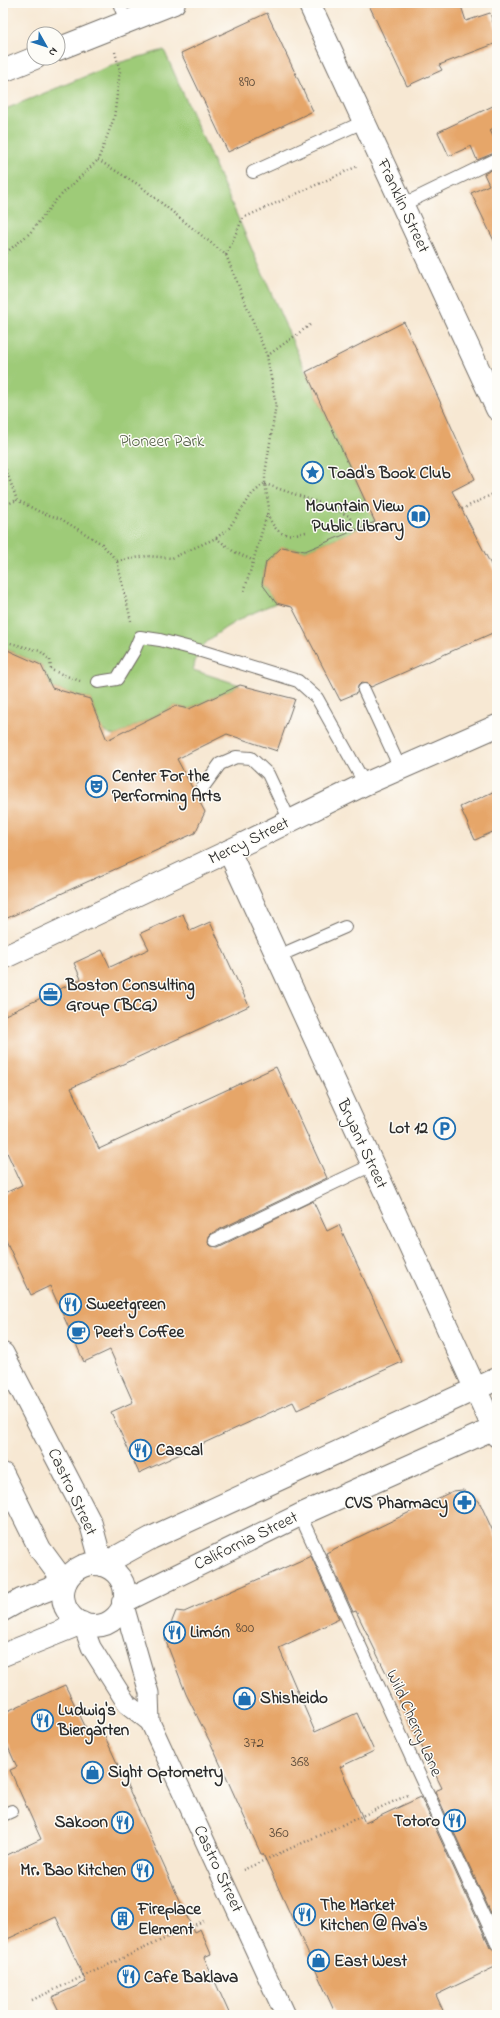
<svg xmlns="http://www.w3.org/2000/svg" width="500" height="2018" font-family="'Indie Flower',sans-serif">
  <style>
    .green { fill: #9ecb78; stroke: #647b52 }
    .building { fill: #e6a669 }
    .lines { fill: none; stroke-linecap: round; stroke-linejoin: round }
    .service-casing { stroke: #726d66; stroke-width: 14 }
    .pedestrian-casing { stroke: #726d66; stroke-width: 21 }
    .minor-casing { stroke: #726d66; stroke-width: 24 }
    .tertiary-casing { stroke: #726d66; stroke-width: 24 }
    .secondary-casing { stroke: #726d66; stroke-width: 24 }
    .path { stroke: #726d66; stroke-width: 2.5; stroke-dasharray: 1 3; stroke-linecap: butt }
    .service { stroke: #fff; stroke-width: 12 }
    .pedestrian { stroke: #fff; stroke-width: 19 }
    .minor { stroke: #fff; stroke-width: 22 }
    .tertiary { stroke: #fff; stroke-width: 22 }
    .secondary { stroke: #fff; stroke-width: 22 }
    .labels { text-anchor: middle; dominant-baseline: central; stroke-width: 3; stroke-linejoin: round; paint-order: stroke }
    .number-label { font-size: 15px; fill: #5a4a3a }
    .street-label { font-size: 17px; fill: #2b2b2b; stroke: #fdfcf7 }
    .park-label { font-size: 17px; fill: #4e5b42; stroke: #fdfcf7 }
    .poi-label { font-size: 17px; font-weight: bold; fill: #2b2b2b; stroke: #fdfcf7; text-anchor: start }
  </style>
  <rect width="100%" height="100%" fill="#fdfcf7"/>
  <filter id="ink" filterUnits="userSpaceOnUse"><feTurbulence type="fractalNoise" baseFrequency=".025" numOctaves="2"/><feDisplacementMap in="SourceGraphic" scale="8" xChannelSelector="R" yChannelSelector="G"/><feConvolveMatrix kernelMatrix="1 2 1 2 8 2 1 2 1" color-interpolation-filters="sRGB"/></filter>
  <filter id="wash" filterUnits="userSpaceOnUse"><feTurbulence type="fractalNoise" baseFrequency=".012" numOctaves="4" result="noise"/><feDisplacementMap in="SourceGraphic" scale="16" xChannelSelector="R" yChannelSelector="G"/><feGaussianBlur stdDeviation="0.9" result="paint"/><feColorMatrix in="noise" values="0 0 0 0 0 0 0 0 0 0 0 0 0 0 0 0 0 1.4 0 .05"/><feComposite in="paint" operator="in"/></filter>
  <g filter="url(#wash)">
    <rect width="100%" height="100%" fill="#f7e8d3"/>
    <path class="green" d="M164 50 306 372 375 522 305 551 282 547 266 562 262 584 276 603C249 614 220 627 200 649 196 653 195 664 193 670L240 685 189 709 175 706 115 736 103 731 90 699 52 688 41 665 6 649 3 651V110L118 63Z"/>
    <g id="blocks">
      <g class="building">
        <path d="M368 3H460L466 21 490 13 497 33V43L439 65 442 70 407 86Z"/>
        <path d="M267 13 313 111 228 152 181 53Z"/>
        <path d="M497 104V126L490 130 497 145V152L477 160 471 146 449 156 438 132Z"/>
        <path d="M497 167V247L471 193 489 185 484 174Z"/>
        <path d="M404 322 475 479 452 491 497 576V631L371 687 368 684 361 683 358 686 357 693 340 700 292 607 276 603 262 584 266 562 282 547 305 551 375 522 306 372Z"/>
        <path d="M3 648 41 665 52 688 90 699 107 740 175 706 189 709 240 685 295 699 277 751 227 734 177 759 205 812 195 833 3 920Z"/>
        <path d="M497 790V830L475 840 460 807Z"/>
        <path d="M183 914 190 931 210 922 249 1006 71 1088 99 1149 276 1067 327 1178 212 1233 209 1236 208 1243 211 1246 218 1247 313 1201 327 1231 339 1225 402 1362 297 1410 293 1402 139 1473 111 1412 133 1402 110 1350 84 1362 50 1286 31 1295 3 1234V1194L22 1185 3 1144V1016L81 979 74 963 102 950 110 967 149 949 141 933Z"/>
        <path d="M463 1490 479 1501 497 1540V1926L435 1791 442 1788 356 1611 353 1612 326 1553 453 1491Z"/>
        <path d="M311 1556 339 1619 279 1648 315 1732 357 1713 374 1751 340 1767 365 1823 421 1797 490 1947 497 1951V1966L436 1995 445 2015H336L263 1854H261L212 1746 186 1694 165 1639 176 1611 184 1612Z"/>
        <path d="M65 1685 89 1734 101 1728 194 1932 200 1929 211 1954 204 1957 230 2015H61L52 1997 86 1982 56 1917 3 1941V1857L41 1839 10 1770 17 1767 3 1736V1713Z"/>
      </g>
    </g>
  </g>
  <g filter="url(#ink)">
    <use href="#blocks" fill-opacity="0" stroke="#726d66" stroke-width="1"/>
    <g class="lines">
      <defs>
        <g id="service">
          <path d="M119 3 126 22"/>
          <path d="M253 172 363 122"/>
          <path d="M402 205 497 159"/>
          <path d="M98 682 117 679 134 651 140 637 160 640 198 650 298 681 317 698 365 784"/>
          <path d="M364 690 400 768"/>
          <path d="M201 790 220 764 236 757 251 758 268 774 290 821"/>
          <path d="M276 957 345 927"/>
          <path d="M215 1240 372 1165"/>
          <path d="M300 1515 497 1944"/>
          <path d="M3 1815 12 1811"/>
        </g>
        <g id="pedestrian">
          <path d="M123 1602 149 1693 150 1722 285 2015"/>
          <path d="M82 1623 91 1647 127 1704 150 1722"/>
        </g>
        <g id="minor">
          <path d="M309 3 497 409"/>
          <path d="M58 49 174 3"/>
          <path d="M3 71 35 58"/>
          <path d="M229 851 497 1436"/>
          <path d="M3 958 229 851 365 784 497 726"/>
        </g>
        <g id="tertiary">
          <path d="M3 1610 21 1600 65 1583"/>
          <path d="M3 1655 82 1623"/>
        </g>
        <g id="secondary">
          <path d="M3 1354 91 1524 102 1565"/>
          <path d="M3 1474 40 1549 65 1583"/>
          <circle cx="94" cy="1595" r="31"/>
          <path d="M102 1565 151 1538 497 1379"/>
          <path d="M123 1602 300 1515 497 1427"/>
        </g>
      </defs>
      <use href="#service" class="service-casing"/>
      <use href="#pedestrian" class="pedestrian-casing"/>
      <use href="#minor" class="minor-casing"/>
      <use href="#tertiary" class="tertiary-casing"/>
      <use href="#secondary" class="secondary-casing"/>
      <g class="path">
        <path d="M115 52 120 71 114 118 98 160 139 185 226 255 267 356 276 405 265 474V483L269 508 244 592"/>
        <path d="M3 255 30 233 56 200 98 160"/>
        <path d="M226 255 243 218 358 166"/>
        <path d="M267 356 310 325"/>
        <path d="M3 462 17 500 40 512 61 519 102 544 117 561 131 621"/>
        <path d="M265 484 323 504 349 516 356 530"/>
        <path d="M3 506 17 500"/>
        <path d="M462 509 497 492"/>
        <path d="M267 514C278 536 283 537 306 532"/>
        <path d="M216 538 233 551 252 560"/>
        <path d="M117 561 147 556 172 558 216 538 229 528 252 494 264 484"/>
        <path d="M3 641 40 651 50 660 51 670 80 681"/>
        <path d="M243 1870 408 1795"/>
        <path d="M32 2000 203 1921"/>
      </g>
      <use href="#service" class="service"/>
      <use href="#pedestrian" class="pedestrian"/>
      <use href="#minor" class="minor"/>
      <use href="#tertiary" class="tertiary"/>
      <use href="#secondary" class="secondary"/>
    </g>
  </g>
  <defs>
    <symbol id="sight-ring" viewBox="-11 -11 22 22"><circle r="9.5" fill="#fdfcf7" stroke="#1f6fb2" stroke-width="1.5"/><path d="M0-6L1.8-2.2L6-1.7L2.9 1.2L3.7 5.4L0 3.3L-3.7 5.4L-2.9 1.2L-6-1.7L-1.8-2.2Z" fill="#1f6fb2"/></symbol>
    <symbol id="library-ring" viewBox="-11 -11 22 22"><circle r="9.5" fill="#fdfcf7" stroke="#1f6fb2" stroke-width="1.5"/><path d="M-6-4Q-3-5.5-.7-3.5V5Q-3 3-6 4ZM6-4Q3-5.5 .7-3.5V5Q3 3 6 4Z" fill="#1f6fb2"/></symbol>
    <symbol id="theatre-ring" viewBox="-11 -11 22 22"><circle r="9.5" fill="#fdfcf7" stroke="#1f6fb2" stroke-width="1.5"/><path d="M-5-5.5Q0-4 5-5.5V0Q5 5 0 6Q-5 5-5 0ZM-3.3-2.5H-1v1.5H-3.3ZM1-2.5H3.3v1.5H1ZM-2.8 1Q0 5.5 2.8 1Z" fill="#1f6fb2"/></symbol>
    <symbol id="office-ring" viewBox="-11 -11 22 22"><circle r="9.5" fill="#fdfcf7" stroke="#1f6fb2" stroke-width="1.5"/><path d="M-6-3h4V-5.5h4V-3h4V5H-6ZM-1-4.5V-3h2v-1.5ZM-6 0V1H6V0Z" fill="#1f6fb2"/></symbol>
    <symbol id="parking-ring" viewBox="-11 -11 22 22"><circle r="9.5" fill="#fdfcf7" stroke="#1f6fb2" stroke-width="1.5"/><path d="M-3.5-5.5H1a3.5 3.5 0 0 1 0 7H-1V5.5H-3.5ZM-1-3.4V-.6H.8a1.4 1.4 0 0 0 0-2.8Z" fill="#1f6fb2"/></symbol>
    <symbol id="restaurant-ring" viewBox="-11 -11 22 22"><circle r="9.5" fill="#fdfcf7" stroke="#1f6fb2" stroke-width="1.5"/><path d="M-5-6h1v4h1v-4h1v4h1v-4h1v5L-1.5 .5V6h-2V.5L-5-1ZM5-6V6H3V1.5H1.5Q1.5-4 5-6Z" fill="#1f6fb2"/></symbol>
    <symbol id="cafe-ring" viewBox="-11 -11 22 22"><circle r="9.5" fill="#fdfcf7" stroke="#1f6fb2" stroke-width="1.5"/><path d="M-5.5-4.5H6V0H3Q3 3.5 0 3.5H-2.5Q-5.5 3.5-5.5 0ZM3-3.2v2h1.7v-2ZM-6 4.5H4V6H-6Z" fill="#1f6fb2"/></symbol>
    <symbol id="pharmacy-ring" viewBox="-11 -11 22 22"><circle r="9.5" fill="#fdfcf7" stroke="#1f6fb2" stroke-width="1.5"/><path d="M-2-6h4v4h4v4h-4v4h-4v-4h-4v-4h4Z" fill="#1f6fb2"/></symbol>
    <symbol id="shop-ring" viewBox="-11 -11 22 22"><circle r="9.5" fill="#fdfcf7" stroke="#1f6fb2" stroke-width="1.5"/><path d="M-5-2.5h2.3a2.7 3.5 0 0 1 5.4 0H5L5.5 6h-11ZM-1.5-2.5h3a1.5 2.3 0 0 0-3 0Z" fill="#1f6fb2"/></symbol>
    <symbol id="building-ring" viewBox="-11 -11 22 22"><circle r="9.5" fill="#fdfcf7" stroke="#1f6fb2" stroke-width="1.5"/><path d="M-4-6H4V6H1V3H-1V6H-4ZM-2.5-4.3h1.7v1.8h-1.7ZM.8-4.3h1.7v1.8H.8ZM-2.5-1h1.7V.8h-1.7ZM.8-1h1.7V.8H.8Z" fill="#1f6fb2"/></symbol>
  </defs>
  <g fill-rule="evenodd">
    <use href="#sight-ring" x="300" y="460" width="25" height="25"/>
    <use href="#library-ring" x="406" y="504" width="25" height="25"/>
    <use href="#theatre-ring" x="84" y="774" width="25" height="25"/>
    <use href="#office-ring" x="38" y="982" width="25" height="25"/>
    <use href="#parking-ring" x="432" y="1116" width="25" height="25"/>
    <use href="#restaurant-ring" x="58" y="1292" width="25" height="25"/>
    <use href="#cafe-ring" x="66" y="1320" width="25" height="25"/>
    <use href="#restaurant-ring" x="128" y="1438" width="25" height="25"/>
    <use href="#pharmacy-ring" x="452" y="1490" width="25" height="25"/>
    <use href="#restaurant-ring" x="162" y="1620" width="25" height="25"/>
    <use href="#shop-ring" x="232" y="1686" width="25" height="25"/>
    <use href="#restaurant-ring" x="30" y="1708" width="25" height="25"/>
    <use href="#shop-ring" x="80" y="1760" width="25" height="25"/>
    <use href="#restaurant-ring" x="442" y="1808" width="25" height="25"/>
    <use href="#restaurant-ring" x="110" y="1810" width="25" height="25"/>
    <use href="#restaurant-ring" x="130" y="1858" width="25" height="25"/>
    <use href="#restaurant-ring" x="292" y="1902" width="25" height="25"/>
    <use href="#building-ring" x="110" y="1906" width="25" height="25"/>
    <use href="#shop-ring" x="306" y="1948" width="25" height="25"/>
    <use href="#restaurant-ring" x="116" y="1964" width="25" height="25"/>
  </g>
  <g class="labels">
    <g class="number-label">
      <text x="247" y="82">890</text>
      <text x="245" y="1628">800</text>
      <text x="254" y="1743">372</text>
      <text x="300" y="1762">368</text>
      <text x="279" y="1833">360</text>
    </g>
    <g class="street-label">
      <text transform="translate(403 206) rotate(65)">Franklin Street</text>
      <text transform="translate(249 841) rotate(-26)">Mercy Street</text>
      <text transform="translate(362 1144) rotate(65)">Bryant Street</text>
      <text transform="translate(72 1492) rotate(65)">Castro Street</text>
      <text transform="translate(246 1541) rotate(-26)">California Street</text>
      <text transform="translate(414 1723) rotate(66)">Wild Cherry Lane</text>
      <text transform="translate(218 1869) rotate(65)">Castro Street</text>
    </g>
    <g class="park-label">
      <text x="162" y="441">Pioneer Park</text>
    </g>
    <g class="poi-label">
      <text x="328" y="473">Toad's Book Club</text>
      <text x="404" y="506" text-anchor="end">Mountain View<tspan x="404" dy="20">Public Library</tspan></text>
      <text x="112" y="776">Center For the<tspan x="112" dy="20">Performing Arts</tspan></text>
      <text x="66" y="985">Boston Consulting<tspan x="66" dy="20">Group (BCG)</tspan></text>
      <text x="428" y="1128" text-anchor="end">Lot 12</text>
      <text x="86" y="1304">Sweetgreen</text>
      <text x="94" y="1332">Peet's Coffee</text>
      <text x="156" y="1450">Cascal</text>
      <text x="448" y="1503" text-anchor="end">CVS Pharmacy</text>
      <text x="190" y="1632">Limón</text>
      <text x="260" y="1698">Shisheido</text>
      <text x="58" y="1710">Ludwig's<tspan x="58" dy="20">Biergarten</tspan></text>
      <text x="108" y="1772">Sight Optometry</text>
      <text x="440" y="1821" text-anchor="end">Totoro</text>
      <text x="108" y="1822" text-anchor="end">Sakoon</text>
      <text x="126" y="1870" text-anchor="end">Mr. Bao Kitchen</text>
      <text x="320" y="1905">The Market<tspan x="320" dy="20">Kitchen @ Ava's</tspan></text>
      <text x="138" y="1909">Fireplace<tspan x="138" dy="20">Element</tspan></text>
      <text x="334" y="1961">East West</text>
      <text x="144" y="1977">Cafe Baklava</text>
    </g>
  </g>
  <rect width="500" height="2018" fill="none" stroke="#fdfcf7" stroke-width="16"/>
  <g transform="translate(46 46) rotate(129)"><circle r="19" fill="#fdfcf7" stroke="#a9a8a5"/>
  <path d="M0-3L7 15L0 10L-7 15Z" fill="#1f6fb2"/>
  <text y="-6" font-size="11" font-weight="bold" text-anchor="middle" fill="#2b2b2b">N</text>
  </g>
</svg>
